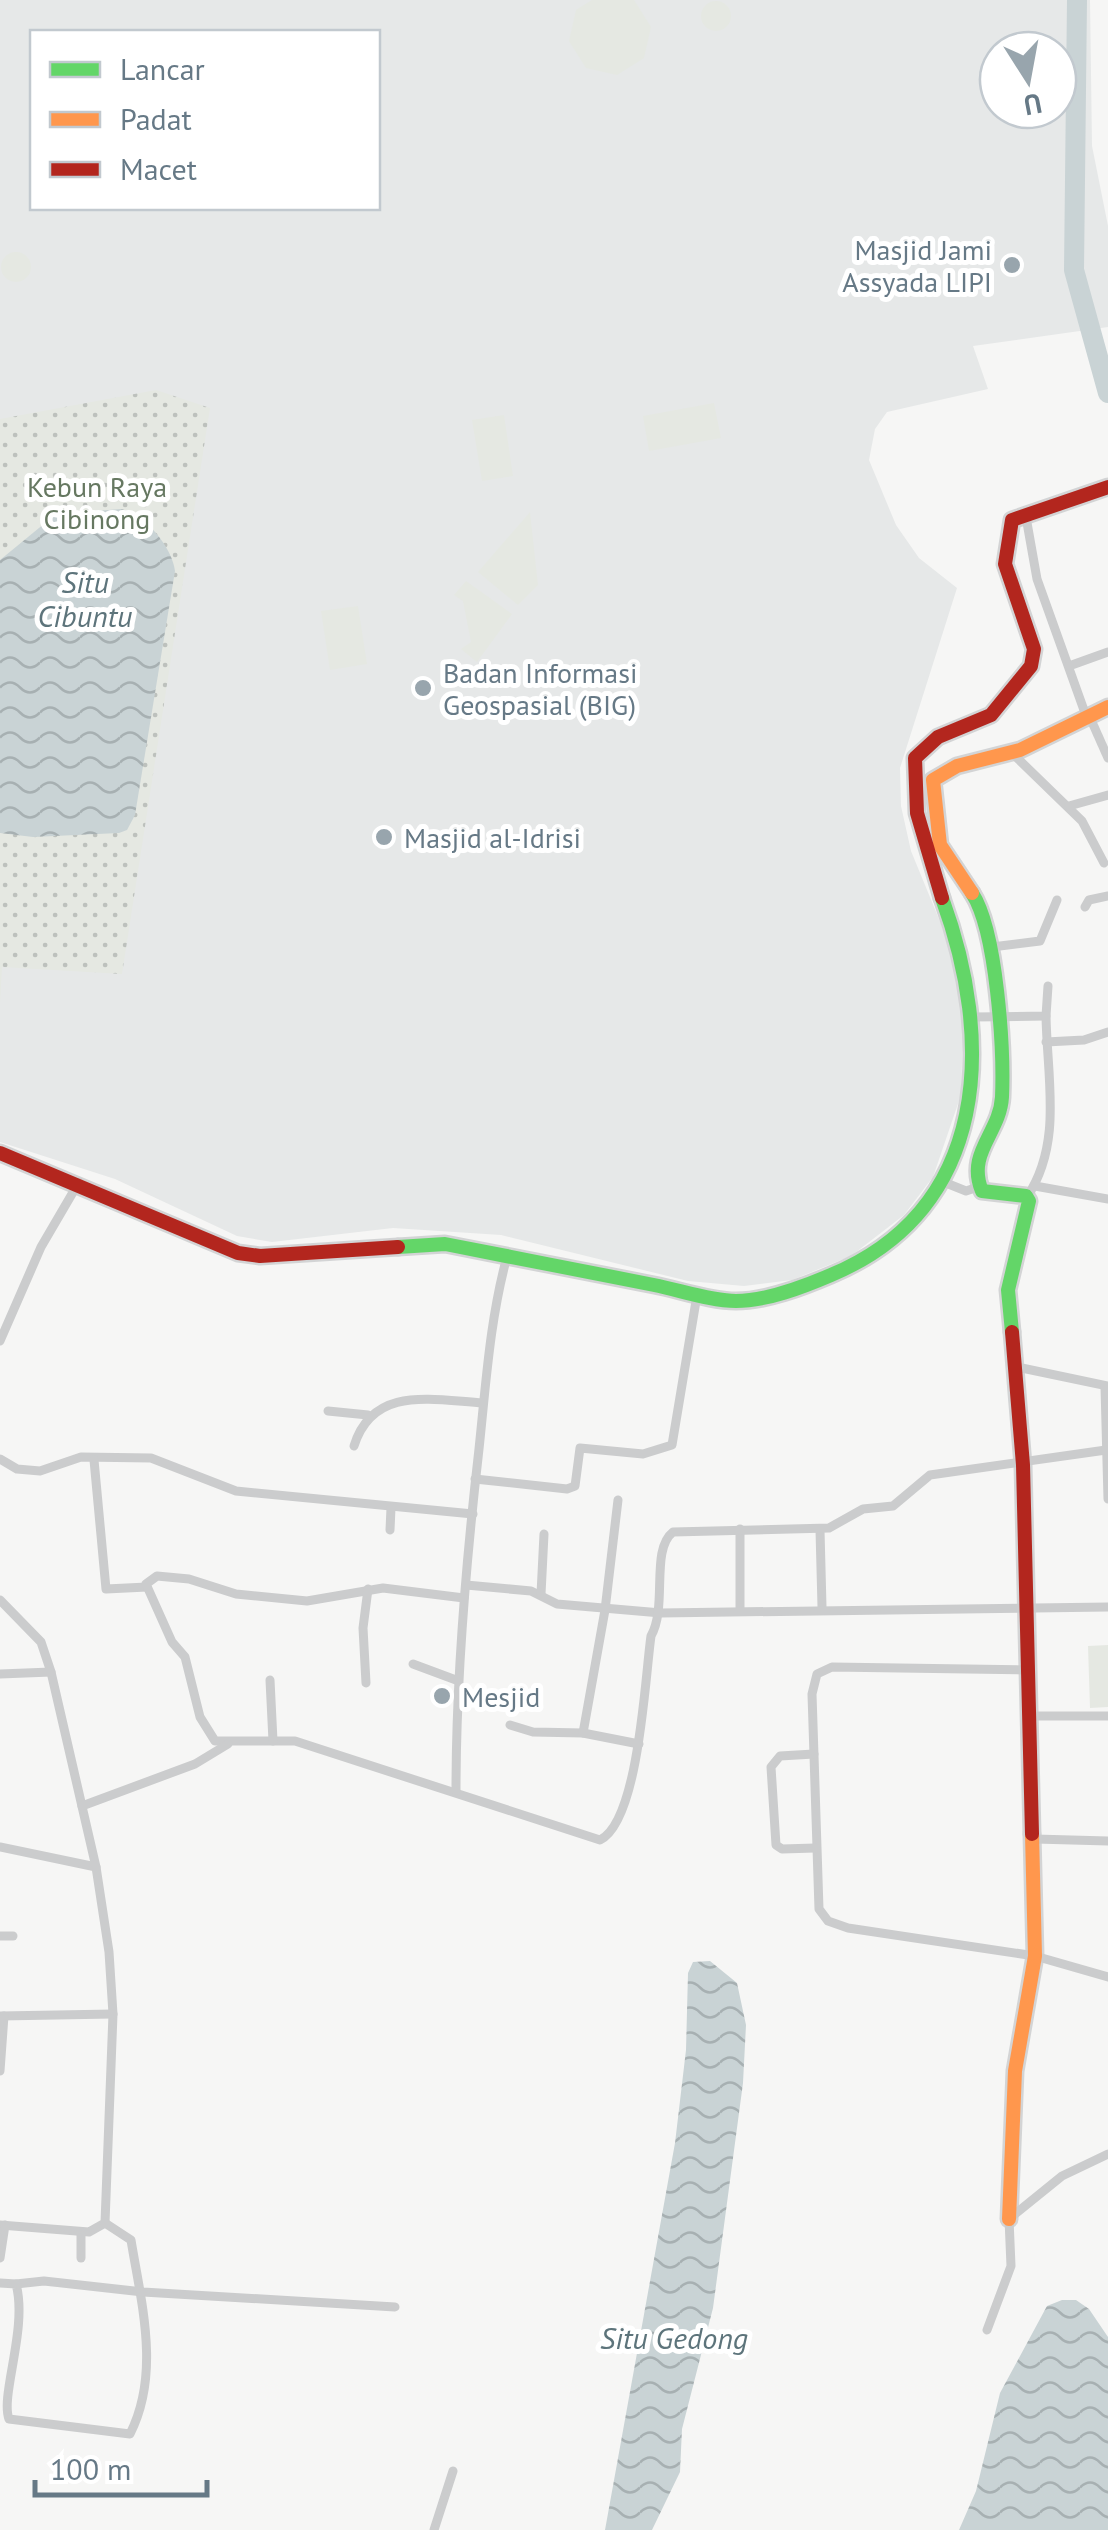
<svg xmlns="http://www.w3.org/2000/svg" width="1108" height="2530" font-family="'PT Sans',sans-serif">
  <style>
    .built { fill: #e6e8e8; fill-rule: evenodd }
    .grass { fill: #e5e8e2 }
    .park { fill: url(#park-dots) }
    .water { fill: url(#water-waves) }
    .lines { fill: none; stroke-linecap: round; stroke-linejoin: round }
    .river { stroke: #c9d3d5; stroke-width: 20 }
    .fast-casing { stroke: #d3d4d5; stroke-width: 19 }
    .slow-casing { stroke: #d3d4d5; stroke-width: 19 }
    .jam-casing { stroke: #d3d4d5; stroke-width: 19 }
    .street { stroke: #cbcccd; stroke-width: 9 }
    .fast { stroke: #63d668; stroke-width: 14 }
    .slow { stroke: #ff974d; stroke-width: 14 }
    .jam { stroke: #b3261e; stroke-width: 14 }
    .poi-dot { fill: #98a5ad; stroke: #fff; stroke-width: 4 }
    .labels { text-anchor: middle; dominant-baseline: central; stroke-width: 10; stroke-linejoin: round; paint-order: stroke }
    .poi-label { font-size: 28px; fill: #667986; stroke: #fff; text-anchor: start }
    .park-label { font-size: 28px; fill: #667861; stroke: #fff }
    .water-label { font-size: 30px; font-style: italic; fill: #5d747b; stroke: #fff }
  </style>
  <defs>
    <pattern id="park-dots" width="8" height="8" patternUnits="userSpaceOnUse" patternTransform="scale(2.5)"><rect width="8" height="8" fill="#e5e8e2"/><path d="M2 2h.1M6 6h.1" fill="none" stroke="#bdc1bd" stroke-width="1.8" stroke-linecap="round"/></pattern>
    <pattern id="water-waves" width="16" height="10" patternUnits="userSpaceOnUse" patternTransform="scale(2.5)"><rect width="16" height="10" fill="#c9d3d5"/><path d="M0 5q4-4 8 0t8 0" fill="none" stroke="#a7b0b2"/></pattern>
  </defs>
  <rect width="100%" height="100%" fill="#f6f6f5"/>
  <path class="built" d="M0 0H1090L1092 146 1108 226V327L973 346 988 389 887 412 875 429 869 460 896 525 919 558 957 588 900 768 901 806 911 851 955 958 963 995V1031L961 1095 933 1177 904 1215 851 1256 792 1280 744 1286 688 1281 501 1235 393 1228 272 1242 237 1236 115 1179 0 1142ZM32 32H378V208H32ZM998 50H1058V110H998Z"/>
  <g class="grass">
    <path d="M592 0H634L651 27 644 58 617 75 586 68 569 41 576 10Z"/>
    <circle cx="716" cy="16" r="15"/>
    <circle cx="16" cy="267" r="15"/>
    <path d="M714 403 721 438 649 451 643 416Z"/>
    <path d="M504 415 513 476 482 481 472 420Z"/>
    <path d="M530 512 538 585 518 605 478 572Z"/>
    <path d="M466 581 512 614 477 662 461 649 471 642 463 601 454 595Z"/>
    <path d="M358 606 367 664 330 670 321 611Z"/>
    <path d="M1108 1645V1707L1090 1708 1088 1646Z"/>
  </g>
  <path class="park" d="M156 390 210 408 122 974 2 967 0 1004V419Z"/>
  <g class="water">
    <path d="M121 509C145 514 172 547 175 571L135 815 127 830 119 833 33 837 0 833V560L56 514Z"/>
    <path d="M710 1961 737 1983 746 2025 743 2083 713 2308 682 2429 680 2472 652 2530H605L675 2143 686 2050 688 1973 693 1962Z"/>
    <path d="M1062 2300H1076L1089 2309 1108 2337V2530H959L976 2491 1000 2393 1047 2306Z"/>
  </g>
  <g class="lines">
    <path class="river" d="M1077 0 1074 270 1108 393"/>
    <defs>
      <g id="fast">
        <path d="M972 893C997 931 1004 1050 1002 1097 1000 1133 966 1153 982 1191L1026 1196 1029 1201 1008 1290 1012 1332"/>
        <path d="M398 1247 445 1244C515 1258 584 1271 654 1285 680 1290 710 1301 736 1301 767 1301 803 1287 831 1275 991 1208 994 1040 942 898"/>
      </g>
      <g id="slow">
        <path d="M972 893 940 845 933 780 957 766 1020 750 1108 707"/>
        <path d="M1009 2219 1015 2071 1035 1956 1032 1834"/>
      </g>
      <g id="jam">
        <path d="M942 898 917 813 915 758 938 737 991 715 1031 666 1034 649 1005 564 1012 520 1108 487"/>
        <path d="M0 1153 238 1253 260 1256 398 1247"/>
        <path d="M1012 1332 1023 1465 1032 1834"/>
      </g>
    </defs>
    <use href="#fast" class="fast-casing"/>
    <use href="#slow" class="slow-casing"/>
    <use href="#jam" class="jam-casing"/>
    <g class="street">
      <path d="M1026 517 1037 579 1085 713"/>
      <path d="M1069 666 1108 652"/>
      <path d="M1088 713 1108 758"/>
      <path d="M1012 753 1082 821 1104 863"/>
      <path d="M1069 806 1108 795"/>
      <path d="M1085 907 1089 900 1108 896"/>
      <path d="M992 947 1040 941 1057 900"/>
      <path d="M973 1017 1046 1016 1048 986"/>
      <path d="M1046 1042 1084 1040 1108 1032"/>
      <path d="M946 1183 966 1191 978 1187"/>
      <path d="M1035 1186 1108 1199"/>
      <path d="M1027 1197C1063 1143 1047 1078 1046 1016"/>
      <path d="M0 1341 41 1247 79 1182"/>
      <path d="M1017 1367 1108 1386"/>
      <path d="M1105 1387 1108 1499"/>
      <path d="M328 1411 368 1415"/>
      <path d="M354 1446C373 1385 432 1400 483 1403"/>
      <path d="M0 1459 17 1469 40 1471 81 1457 151 1458 236 1491 473 1514"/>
      <path d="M94 1460 106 1589 147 1587"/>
      <path d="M475 1479 567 1489 575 1486 580 1448 643 1454 672 1445 697 1295"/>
      <path d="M740 1529V1611"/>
      <path d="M390 1530 391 1508"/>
      <path d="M820 1530 822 1607"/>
      <path d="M466 1585 531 1591 557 1604 661 1613 1108 1607"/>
      <path d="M541 1594 544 1534"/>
      <path d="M464 1598 383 1588 307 1601 236 1594 189 1579 157 1576 146 1584 172 1642 185 1657 200 1717 215 1741H295L600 1840C639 1821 645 1677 651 1636 668 1606 650 1550 673 1532L829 1528 863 1509 893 1506 930 1475 1106 1450"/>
      <path d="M0 1600 41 1642 51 1672 96 1867 109 1952 113 2014 105 2223 89 2232 0 2225"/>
      <path d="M413 1664 456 1680"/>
      <path d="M1030 1670 832 1667 817 1674 812 1694 819 1909 828 1921 848 1928 1035 1956 1108 1977"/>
      <path d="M0 1674 51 1672"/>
      <path d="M270 1680 273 1741"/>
      <path d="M366 1683 363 1628 368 1589"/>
      <path d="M1031 1716H1108"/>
      <path d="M510 1725 533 1732 583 1733 639 1744"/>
      <path d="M583 1733 605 1610 618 1500"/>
      <path d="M814 1754 780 1756 771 1767 776 1845 782 1849 815 1848"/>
      <path d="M456 1790C456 1675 466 1562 479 1449 486 1383 490 1317 508 1253"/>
      <path d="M82 1806 195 1764 228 1744"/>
      <path d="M1035 1839 1108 1841"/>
      <path d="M0 1847 96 1867"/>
      <path d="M0 1936H13"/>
      <path d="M0 2016 113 2014"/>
      <path d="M0 2071 4 2016"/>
      <path d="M81 2232V2258"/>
      <path d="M0 2258 5 2225"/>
      <path d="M0 2283 16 2284C28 2328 0 2396 9 2419L130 2434C161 2373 141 2302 131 2240L105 2223"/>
      <path d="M16 2284 44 2281 143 2292 395 2307"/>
      <path d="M987 2330 1011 2266 1009 2219 1062 2176 1108 2154"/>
      <path d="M434 2530 453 2471"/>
    </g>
    <use href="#fast" class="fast"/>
    <use href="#slow" class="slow"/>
    <use href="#jam" class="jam"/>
  </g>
  <g class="poi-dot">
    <circle cx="1012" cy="265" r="10"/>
    <circle cx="423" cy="688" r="10"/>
    <circle cx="384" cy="837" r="10"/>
    <circle cx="442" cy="1696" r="10"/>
  </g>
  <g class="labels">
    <g class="poi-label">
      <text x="992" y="249" text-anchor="end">Masjid Jami<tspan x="992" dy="32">Assyada LIPI</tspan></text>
      <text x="443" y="672">Badan Informasi<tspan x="443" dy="32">Geospasial (BIG)</tspan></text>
      <text x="404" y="837">Masjid al-Idrisi</text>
      <text x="462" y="1696">Mesjid</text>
    </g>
    <g class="park-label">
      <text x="97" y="486">Kebun Raya<tspan x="97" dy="32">Cibinong</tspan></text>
    </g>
    <g class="water-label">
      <text x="85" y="581">Situ<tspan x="85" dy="34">Cibuntu</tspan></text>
      <text x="674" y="2337">Situ Gedong</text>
    </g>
  </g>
  <rect x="30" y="30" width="350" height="180" fill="#ffffff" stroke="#c2c9cf" stroke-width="2.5"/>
  <rect x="50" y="62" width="50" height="15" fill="#63d668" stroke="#c2c9cf" stroke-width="2.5"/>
  <text x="120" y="80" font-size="30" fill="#667986">Lancar</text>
  <rect x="50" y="112" width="50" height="15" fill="#ff974d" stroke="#c2c9cf" stroke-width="2.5"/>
  <text x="120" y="130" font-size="30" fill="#667986">Padat</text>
  <rect x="50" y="162" width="50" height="15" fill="#b3261e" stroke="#c2c9cf" stroke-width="2.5"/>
  <text x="120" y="180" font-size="30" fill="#667986">Macet</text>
  <g transform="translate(1028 80) rotate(169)"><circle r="48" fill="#ffffff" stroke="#c2c9cf" stroke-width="2.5"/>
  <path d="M0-8L18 38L0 25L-18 38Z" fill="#98a5ad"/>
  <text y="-15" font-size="28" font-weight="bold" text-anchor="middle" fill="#667986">U</text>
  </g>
  <path d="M35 2480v15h172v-15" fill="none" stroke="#667986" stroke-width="5"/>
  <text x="50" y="2480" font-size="30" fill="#667986" stroke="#ffffff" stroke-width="8" paint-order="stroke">100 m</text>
</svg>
